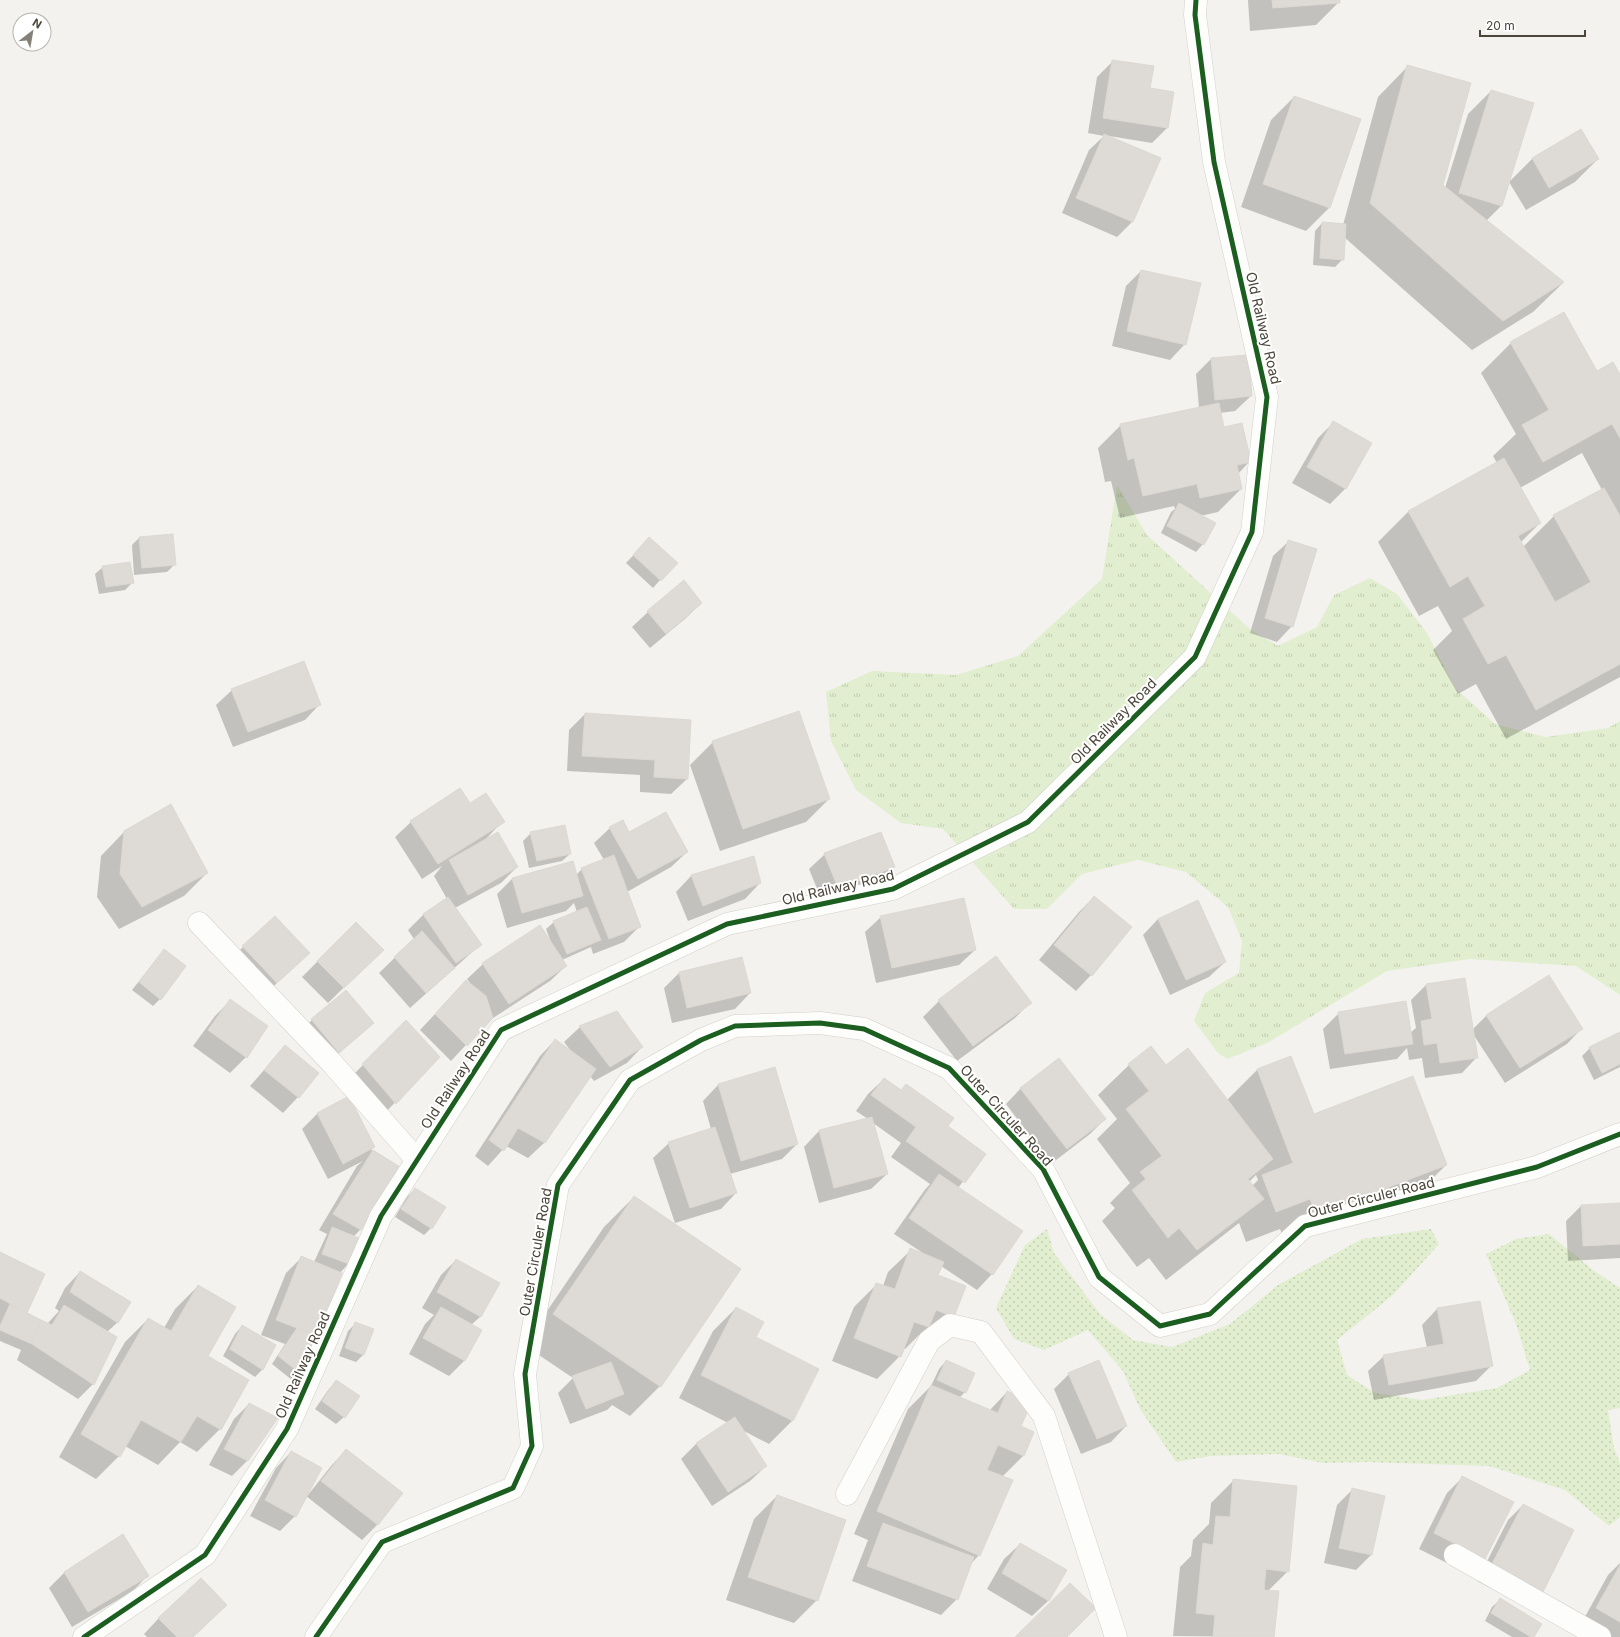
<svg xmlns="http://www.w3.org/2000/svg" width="1620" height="1637" font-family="Inter,sans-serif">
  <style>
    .grass { fill: url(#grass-tufts) }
    .garden { fill: url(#garden-dots) }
    .shadow { fill: #0003; fill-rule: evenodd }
    .building { fill: #dedbd6; stroke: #dcd9d4 }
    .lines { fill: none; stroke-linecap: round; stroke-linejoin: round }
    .minor-casing { stroke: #d2d0cb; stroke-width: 23 }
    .tertiary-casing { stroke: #d2d0cb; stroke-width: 23 }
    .minor { stroke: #fdfdfc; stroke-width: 22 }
    .tertiary { stroke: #fdfdfc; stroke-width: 22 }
    .cycleway-casing { stroke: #fff; stroke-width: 8 }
    .cycleway { stroke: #1b5e20; stroke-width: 5 }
    .labels { text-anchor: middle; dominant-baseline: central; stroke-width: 4; stroke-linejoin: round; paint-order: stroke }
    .street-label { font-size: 14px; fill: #4b4439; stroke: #fff }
  </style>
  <defs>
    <pattern id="grass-tufts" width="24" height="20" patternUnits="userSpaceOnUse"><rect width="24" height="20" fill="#e1eecf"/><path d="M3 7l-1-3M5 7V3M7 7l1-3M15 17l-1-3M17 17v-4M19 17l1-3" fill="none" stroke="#c3cdb2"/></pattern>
    <pattern id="garden-dots" width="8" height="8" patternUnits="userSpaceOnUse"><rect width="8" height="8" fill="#e1eecf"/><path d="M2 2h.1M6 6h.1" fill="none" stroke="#c3cdb2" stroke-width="1.8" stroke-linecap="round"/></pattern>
  </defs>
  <rect width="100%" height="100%" fill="#f4f2ee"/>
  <path class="grass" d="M1117 485 1147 535 1251 630 1278 646 1317 627 1334 595 1370 578 1397 594 1427 633 1455 688 1495 724 1546 737 1608 728 1620 721V995L1576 966 1470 959 1387 971 1267 1043 1227 1059 1218 1053 1194 1021 1205 993 1239 973 1242 941 1228 907 1186 872 1138 860 1082 874 1047 909H1014L943 829 901 823 856 790 831 741 826 692 872 671 956 675 1018 656 1102 579Z"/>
  <path class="garden" d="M1047 1229 1054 1253 1100 1314 1133 1340 1172 1347 1230 1324 1278 1285 1362 1239 1431 1229 1439 1244 1393 1295 1337 1340 1347 1375 1375 1393 1422 1400 1497 1388 1530 1370 1516 1324 1486 1254 1516 1239 1549 1234 1593 1270 1620 1288V1408L1608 1410 1614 1448 1620 1463V1517L1609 1526 1565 1490 1489 1466 1367 1462 1323 1463 1279 1454 1211 1456 1176 1462 1140 1409 1123 1371 1088 1330 1044 1350 1014 1339 996 1308 1025 1245Z"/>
  <g class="shadow">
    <path d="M1248 0H1339V2L1316 25 1250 31Z"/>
    <path d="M1113 61 1149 89 1167 128 1152 143 1109 136 1160 159 1132 222 1117 237 1062 213 1089 150 1104 136 1088 133 1097 77Z"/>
    <path d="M1408 66 1442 186 1445 188 1468 114 1491 91 1501 206 1486 221 1563 283 1533 312 1472 350 1344 237 1343 259 1335 267 1313 265 1315 231 1322 223 1343 225 1378 97Z"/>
    <path d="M1294 97 1360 120 1329 208 1306 231 1241 207 1271 120Z"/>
    <path d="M1581 131 1598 159 1575 182 1526 210 1509 182 1532 159Z"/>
    <path d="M1141 271 1185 344 1170 360 1112 346 1126 286Z"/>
    <path d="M1511 343 1597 372 1620 376V677L1506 739 1476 684 1458 694 1433 650 1452 631 1438 606 1419 616 1378 542 1408 512 1497 463 1493 456 1516 434 1481 373ZM1582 453 1602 490 1554 516 1523 547 1521 542 1540 523 1520 488Z"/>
    <path d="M1211 359 1251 396 1235 411 1220 413 1223 428 1250 461 1238 474 1241 489 1218 512 1200 516 1203 544 1196 552 1161 533 1171 512 1175 509 1174 506 1120 518 1111 481 1105 482 1098 448 1121 425 1199 408 1196 374Z"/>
    <path d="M1334 422 1371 444 1345 489 1330 504 1292 483 1318 438Z"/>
    <path d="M172 535 175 564 167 572 134 575 132 545 139 538Z"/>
    <path d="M1289 541 1292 626 1277 642 1250 633 1273 556Z"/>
    <path d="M642 546 660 580 653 588 626 563Z"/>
    <path d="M103 567 133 582 125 590 99 594 95 574Z"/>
    <path d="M701 603 686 618 650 648 632 627 648 612Z"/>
    <path d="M232 690 320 704 305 720 233 747 216 705Z"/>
    <path d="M585 714 690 721 687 779 671 794 640 792V775L567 771 569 730Z"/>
    <path d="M713 742 829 799 806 822 720 851 690 765Z"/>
    <path d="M470 804 503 821 485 840 517 867 501 883 455 908 480 945 410 1008 379 973 414 939 408 930 423 915 447 899 434 876 442 866 422 879 395 837 411 822Z"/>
    <path d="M610 828 687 852 671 867 627 892 640 926 624 942 593 954 591 947 562 960 566 966 550 981 493 1018 492 1017 451 1061 420 1030 466 981 471 984 467 979 483 964 552 945 546 929 554 922 577 912 574 903 566 911 507 928 497 894 512 879 576 875 582 869 604 860 594 843Z"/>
    <path d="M124 832 207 873 184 896 119 929 97 897 101 856Z"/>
    <path d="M531 833 570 854 562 861 529 868 523 841Z"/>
    <path d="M825 854 894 867 878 882 823 903 809 869Z"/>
    <path d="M753 857 760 883 745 899 688 921 676 892 691 876Z"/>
    <path d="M1094 897 1131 927 1091 975 1076 991 1039 960 1079 912Z"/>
    <path d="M881 917 975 950 959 965 876 983 865 932Z"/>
    <path d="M1158 919 1225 962 1209 977 1170 995 1143 935Z"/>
    <path d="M356 923 382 950 328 1003 302 977Z"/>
    <path d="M243 947 293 968 261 998 228 962Z"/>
    <path d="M164 950 160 999 153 1006 132 990Z"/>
    <path d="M741 958 750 993 735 1009 672 1023 664 988 679 973Z"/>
    <path d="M996 958 1030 1003 1015 1018 957 1061 923 1017 939 1001Z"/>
    <path d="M1427 984 1473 1029 1487 1015 1582 1028 1567 1044 1505 1083 1473 1034 1477 1057 1462 1073 1425 1078 1422 1058 1409 1060 1407 1048 1397 1059 1330 1069 1323 1029 1339 1013 1410 1033 1416 1028 1411 1000Z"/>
    <path d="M230 1001 267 1026 246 1057 230 1073 193 1046 215 1016Z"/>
    <path d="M617 1012 642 1047 627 1063 594 1081 590 1076 544 1143 528 1158 506 1146 488 1166 475 1156 540 1056 555 1040 571 1051 564 1042 580 1027Z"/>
    <path d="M312 1020 373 1023 323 1067 296 1035Z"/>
    <path d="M406 1022 439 1057 380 1118 347 1081Z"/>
    <path d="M1620 1033V1067L1594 1080 1582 1056 1590 1048Z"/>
    <path d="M285 1046 318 1073 298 1097 283 1113 250 1086Z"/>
    <path d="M1129 1065 1166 1067 1227 1100 1257 1070 1313 1115 1446 1165 1416 1195 1286 1244 1280 1229 1246 1242 1239 1223 1166 1280 1149 1258 1137 1267 1102 1221 1115 1208 1110 1203 1130 1183 1097 1139 1117 1119 1098 1095ZM1256 1175 1258 1180 1252 1186 1249 1182Z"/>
    <path d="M774 1068 797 1144 782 1159 730 1174 736 1193 721 1209 675 1223 653 1158 669 1143 711 1129 703 1101 718 1085Z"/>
    <path d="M884 1079 984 1154 958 1188 992 1274 977 1290 941 1266 937 1276 953 1317 930 1340 919 1335 905 1349 903 1348 900 1356 877 1379 832 1361 854 1307 877 1284 883 1286 888 1272 911 1250 923 1253 894 1234 924 1191 930 1184 891 1157 901 1143 873 1123 887 1174 871 1189 819 1203 804 1147 819 1131 868 1119 856 1111 868 1094Z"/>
    <path d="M1021 1088 1105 1119 1090 1134 1051 1164 1006 1104Z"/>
    <path d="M348 1098 374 1147 371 1150 399 1167 360 1230 353 1237 348 1264 340 1273 310 1355 299 1373 292 1380 272 1364 285 1344 261 1335 286 1273 302 1257 314 1262 327 1234 319 1230 357 1166 363 1161 328 1179 302 1129 317 1114Z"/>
    <path d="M415 1189 431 1228 424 1235 395 1217 407 1197Z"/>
    <path d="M634 1197 740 1269 660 1386 630 1416 612 1405 607 1410 570 1424 558 1393 573 1378 524 1345 604 1227Z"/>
    <path d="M1620 1204V1258L1568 1261 1566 1221 1581 1206Z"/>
    <path d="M0 1253 26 1313 47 1324 59 1311 55 1308 65 1288 80 1272 118 1322 107 1332 93 1384 78 1399 17 1360 21 1350 0 1341Z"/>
    <path d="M456 1260 498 1284 480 1317 471 1325 481 1331 464 1361 449 1376 409 1354 425 1324 434 1315 422 1308 441 1275Z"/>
    <path d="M198 1286 206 1357 220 1429 197 1452 180 1442 158 1465 125 1446 119 1456 96 1479 59 1457 125 1342 148 1319 164 1328 175 1309Z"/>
    <path d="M736 1308 755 1337 818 1369 792 1421 769 1444 742 1430 766 1466 750 1481 712 1506 681 1459 696 1444 728 1423 679 1398 713 1331Z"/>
    <path d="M1437 1309 1492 1365 1476 1381 1374 1400 1368 1371 1384 1356 1427 1348 1422 1325Z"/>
    <path d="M356 1323 363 1355 356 1362 339 1356 348 1331Z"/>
    <path d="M242 1326 262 1370 255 1377 223 1356 235 1334Z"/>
    <path d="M946 1361 965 1392 959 1398 989 1411 1007 1392 1023 1456 1002 1477 979 1555 970 1565 957 1599 941 1615 852 1581 868 1540 854 1534 908 1409 931 1386 939 1369Z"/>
    <path d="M1069 1374 1126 1426 1111 1442 1081 1454 1054 1389Z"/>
    <path d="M336 1382 344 1417 336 1424 315 1409 329 1389Z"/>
    <path d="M249 1404 248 1460 232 1476 209 1465 234 1419Z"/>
    <path d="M346 1450 401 1493 377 1525 362 1540 306 1496 295 1516 280 1531 250 1516 276 1468 291 1452 308 1495 331 1466Z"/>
    <path d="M1463 1477 1484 1558 1469 1574 1419 1549 1447 1493Z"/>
    <path d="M1234 1480 1288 1571 1268 1591 1273 1637 1173 1636 1180 1567 1191 1556 1193 1540 1209 1524 1211 1503Z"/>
    <path d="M1352 1490 1384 1497 1371 1555 1356 1570 1324 1563 1337 1505Z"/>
    <path d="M777 1496 817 1600 794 1623 726 1600 754 1519Z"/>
    <path d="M1523 1505 1542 1591 1526 1607 1477 1581 1508 1520Z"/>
    <path d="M123 1536 148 1575 133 1591 72 1627 49 1588 64 1573Z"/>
    <path d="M1020 1544 1065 1570 1048 1601 1032 1616 987 1589 1004 1559Z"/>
    <path d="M1620 1563V1637H1605L1581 1624 1608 1575Z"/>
    <path d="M1500 1600 1533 1637H1512L1485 1621 1492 1607Z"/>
    <path d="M226 1605 193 1637H147L144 1634 159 1618Z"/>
  </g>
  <g class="building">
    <path d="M1272 0H1340V3L1273 8Z"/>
    <path d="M1112 60 1154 66 1150 88 1174 92 1168 128 1103 118Z"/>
    <path d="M1407 65 1471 83 1443 185 1564 282 1503 321 1370 203Z"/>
    <path d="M1491 90 1534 103 1502 206 1459 193Z"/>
    <path d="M1294 96 1361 119 1330 208 1263 184Z"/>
    <path d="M1581 129 1599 159 1549 188 1532 158Z"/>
    <path d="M1104 134 1161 158 1133 222 1076 198Z"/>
    <path d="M1322 222 1346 224 1344 260 1320 258Z"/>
    <path d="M1141 270 1201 283 1186 345 1127 331Z"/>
    <path d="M1564 312 1597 371 1613 362 1620 374V438L1612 424 1543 462 1522 425 1549 410 1510 342Z"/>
    <path d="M1248 355 1252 396 1215 400 1211 358Z"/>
    <path d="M1219 403 1224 427 1242 423 1251 462 1237 465 1242 489 1200 498 1197 484 1143 496 1134 458 1128 460 1120 424Z"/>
    <path d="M1333 421 1372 443 1346 489 1307 467Z"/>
    <path d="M1504 458 1541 523 1518 536 1555 602 1591 582 1553 515 1604 488 1620 516V664L1536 710 1506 655 1488 664 1463 619 1485 606 1468 576 1450 587 1408 511Z"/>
    <path d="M1179 503 1216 523 1204 545 1167 526Z"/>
    <path d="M173 534 176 565 142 568 139 537Z"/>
    <path d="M649 537 678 563 661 581 633 555Z"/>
    <path d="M1288 540 1317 549 1293 627 1265 618Z"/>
    <path d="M130 562 134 583 106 587 102 566Z"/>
    <path d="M684 580 702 603 666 634 647 611Z"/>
    <path d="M304 661 321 705 248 732 231 689Z"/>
    <path d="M799 711 830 799 743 829 712 741Z"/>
    <path d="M585 713 691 720 688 779 654 777 655 760 582 756Z"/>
    <path d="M460 788 470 803 486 793 505 822 438 864 410 821Z"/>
    <path d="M171 804 208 873 142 907 120 874 124 831Z"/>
    <path d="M666 812 688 852 638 879 609 827 623 820 629 832Z"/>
    <path d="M565 825 571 854 537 861 530 832Z"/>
    <path d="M498 832 518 867 468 895 449 860Z"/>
    <path d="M881 832 895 867 838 888 824 853Z"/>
    <path d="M614 855 641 927 609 939 581 868Z"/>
    <path d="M754 856 761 883 703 906 691 875Z"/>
    <path d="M573 861 583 896 522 913 512 878Z"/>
    <path d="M1094 896 1132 927 1092 976 1054 945Z"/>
    <path d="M448 897 482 945 456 963 423 914Z"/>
    <path d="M964 898 976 950 892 968 880 916Z"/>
    <path d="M1198 900 1226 962 1186 980 1158 919Z"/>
    <path d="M587 907 601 940 567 954 553 921Z"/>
    <path d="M275 916 310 953 277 983 242 946Z"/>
    <path d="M356 922 384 950 344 988 317 961Z"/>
    <path d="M540 925 567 966 509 1004 482 963Z"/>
    <path d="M422 931 455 968 426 993 394 957Z"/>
    <path d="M164 949 186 966 161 1000 139 982Z"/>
    <path d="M996 956 1032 1003 973 1046 938 1000Z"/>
    <path d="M742 957 751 993 687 1008 679 972Z"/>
    <path d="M1549 975 1583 1029 1520 1068 1486 1015Z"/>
    <path d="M1465 978 1478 1058 1440 1063 1437 1043 1424 1045 1421 1021 1432 1019 1426 984Z"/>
    <path d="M466 980 486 996 493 1018 467 1046 435 1014Z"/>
    <path d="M346 990 374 1023 339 1053 311 1019Z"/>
    <path d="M230 999 268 1026 247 1058 208 1030Z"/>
    <path d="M1406 1001 1413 1044 1345 1054 1338 1012Z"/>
    <path d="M617 1011 643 1047 610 1067 579 1026Z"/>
    <path d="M406 1020 440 1057 396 1104 362 1064Z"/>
    <path d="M1620 1032V1064L1602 1073 1589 1047Z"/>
    <path d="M555 1039 596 1069 545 1143 518 1128 504 1151 489 1140Z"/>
    <path d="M285 1045 319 1073 299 1098 264 1070Z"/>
    <path d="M1151 1046 1166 1065 1188 1048 1273 1159 1248 1179 1264 1199 1197 1250 1179 1228 1168 1238 1132 1190 1146 1179 1140 1172 1162 1156 1126 1109 1149 1091 1128 1064Z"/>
    <path d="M1291 1056 1314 1114 1413 1076 1447 1165 1316 1215 1310 1199 1276 1212 1262 1175 1293 1163 1257 1069Z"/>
    <path d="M1059 1058 1106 1119 1067 1149 1020 1088Z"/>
    <path d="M775 1067 798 1144 741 1161 718 1084Z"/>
    <path d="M884 1078 901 1090 906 1084 954 1118 948 1126 986 1154 965 1183 906 1141 916 1127 871 1095Z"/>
    <path d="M349 1096 375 1147 343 1164 317 1113Z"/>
    <path d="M872 1117 888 1174 834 1188 819 1130Z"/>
    <path d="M715 1127 737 1193 690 1208 668 1142Z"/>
    <path d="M373 1150 400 1167 361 1230 333 1214Z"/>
    <path d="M939 1174 1023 1231 993 1275 909 1218Z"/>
    <path d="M415 1188 446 1207 432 1229 401 1209Z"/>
    <path d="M634 1196 741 1269 661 1387 553 1314Z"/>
    <path d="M1620 1203V1244L1583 1246 1581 1205Z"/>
    <path d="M332 1227 359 1238 349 1264 322 1254Z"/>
    <path d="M910 1248 944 1262 938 1275 966 1286 954 1317 936 1310 929 1327 914 1322 901 1357 854 1338 876 1283 895 1289Z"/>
    <path d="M0 1252 45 1274 27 1313 0 1298Z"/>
    <path d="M301 1256 342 1273 318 1336 276 1320Z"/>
    <path d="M456 1259 500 1283 481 1317 437 1292Z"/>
    <path d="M80 1271 131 1302 118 1323 70 1292Z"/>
    <path d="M198 1285 236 1307 208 1356 249 1380 221 1430 197 1416 181 1442 141 1420 120 1457 81 1434 148 1318 171 1331Z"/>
    <path d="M1480 1301 1493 1366 1389 1385 1383 1355 1444 1344 1437 1308Z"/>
    <path d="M10 1304 41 1320 32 1344 0 1330V1326Z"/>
    <path d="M64 1305 117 1337 94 1385 32 1344 41 1320 52 1325Z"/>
    <path d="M441 1307 482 1330 465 1361 423 1338Z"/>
    <path d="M736 1307 764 1322 756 1337 819 1369 793 1421 701 1375Z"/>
    <path d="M355 1322 374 1329 364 1355 345 1348Z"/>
    <path d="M242 1325 276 1345 263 1370 230 1349Z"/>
    <path d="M297 1328 318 1336 300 1373 278 1356Z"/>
    <path d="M946 1360 975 1373 966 1393 937 1380Z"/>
    <path d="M1099 1360 1127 1426 1097 1439 1068 1373Z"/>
    <path d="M611 1362 624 1394 586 1409 572 1376Z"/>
    <path d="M336 1380 360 1396 345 1418 322 1401Z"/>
    <path d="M931 1385 998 1413 1007 1391 1032 1402 1021 1426 1034 1432 1024 1456 998 1445 987 1470 1013 1480 980 1556 877 1511Z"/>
    <path d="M249 1403 278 1418 248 1461 224 1449Z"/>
    <path d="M735 1417 767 1466 728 1492 696 1443Z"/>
    <path d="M346 1449 403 1493 378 1525 321 1481Z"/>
    <path d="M291 1451 322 1468 296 1517 265 1500Z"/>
    <path d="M1462 1476 1514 1502 1485 1559 1434 1533Z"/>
    <path d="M1233 1479 1297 1486 1289 1572 1266 1569 1264 1590 1279 1591 1274 1637H1213L1215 1615 1196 1613 1203 1543 1213 1545 1216 1516 1230 1517Z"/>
    <path d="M1352 1488 1385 1496 1372 1555 1339 1548Z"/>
    <path d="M777 1495 846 1520 818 1601 748 1577Z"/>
    <path d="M1523 1504 1574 1530 1543 1592 1491 1566Z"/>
    <path d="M883 1523 974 1557 958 1600 867 1566Z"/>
    <path d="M123 1534 149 1576 88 1612 64 1572Z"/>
    <path d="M1020 1543 1067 1570 1049 1601 1002 1573Z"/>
    <path d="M1620 1565V1622L1596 1608Z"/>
    <path d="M201 1578 227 1605 193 1637H177L158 1618Z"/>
    <path d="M1070 1583 1096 1608 1067 1637H1015Z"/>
    <path d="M1500 1598 1542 1624 1534 1637H1531L1491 1613Z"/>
  </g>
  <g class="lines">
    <defs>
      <g id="minor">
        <path d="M199 923 331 1062 417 1160"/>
        <path d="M847 1494 929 1341 950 1325 981 1332 1044 1416 1116 1637"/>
        <path d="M1455 1555 1600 1637"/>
        <path d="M84 1637 205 1555 287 1429 381 1216 501 1030 727 924 893 889 1028 822 1195 657 1252 532 1267 397 1214 162 1195 15 1196 0"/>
      </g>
      <path id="tertiary" d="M316 1637 382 1542 513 1488 532 1446 525 1374 558 1185 630 1080 701 1040 735 1026 820 1023 864 1029 949 1068 1043 1169 1099 1277 1160 1326 1210 1314 1305 1226 1537 1167 1620 1134"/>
    </defs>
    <use href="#minor" class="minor-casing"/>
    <use href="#tertiary" class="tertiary-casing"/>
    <use href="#minor" class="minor"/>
    <use href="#tertiary" class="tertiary"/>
    <defs>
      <g id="cycleway">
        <path d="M84 1637 205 1555 287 1429 381 1216 501 1030 727 924 893 889 1028 822 1195 657 1252 532 1267 397 1214 162 1195 15 1196 0"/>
        <path d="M316 1637 382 1542 513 1488 532 1446 525 1374 558 1185 630 1080 701 1040 735 1026 820 1023 864 1029 949 1068 1043 1169 1099 1277 1160 1326 1210 1314 1305 1226 1537 1167 1620 1134"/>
      </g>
    </defs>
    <use href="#cycleway" class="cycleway-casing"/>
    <use href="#cycleway" class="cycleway"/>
  </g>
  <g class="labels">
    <g class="street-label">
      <text transform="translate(1264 328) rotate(77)">Old Railway Road</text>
      <text transform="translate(1113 721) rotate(-45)">Old Railway Road</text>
      <text transform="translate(838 887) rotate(-13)">Old Railway Road</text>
      <text transform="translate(455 1079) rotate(-57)">Old Railway Road</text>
      <text transform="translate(1007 1115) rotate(48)">Outer Circuler Road</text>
      <text transform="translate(1371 1197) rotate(-14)">Outer Circuler Road</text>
      <text transform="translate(535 1252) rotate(-80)">Outer Circuler Road</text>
      <text transform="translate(302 1365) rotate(-66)">Old Railway Road</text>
    </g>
  </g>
  <g transform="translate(32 32) rotate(31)"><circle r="19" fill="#ffffff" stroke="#b7b4b0"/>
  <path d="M0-3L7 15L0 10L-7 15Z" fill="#868178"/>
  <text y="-6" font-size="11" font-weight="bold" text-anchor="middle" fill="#4b4439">N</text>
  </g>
  <path d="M1480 30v6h105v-6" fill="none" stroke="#4b4439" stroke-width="2"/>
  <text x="1486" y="30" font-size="12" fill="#4b4439" stroke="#ffffff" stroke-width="3" paint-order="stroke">20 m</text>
</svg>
